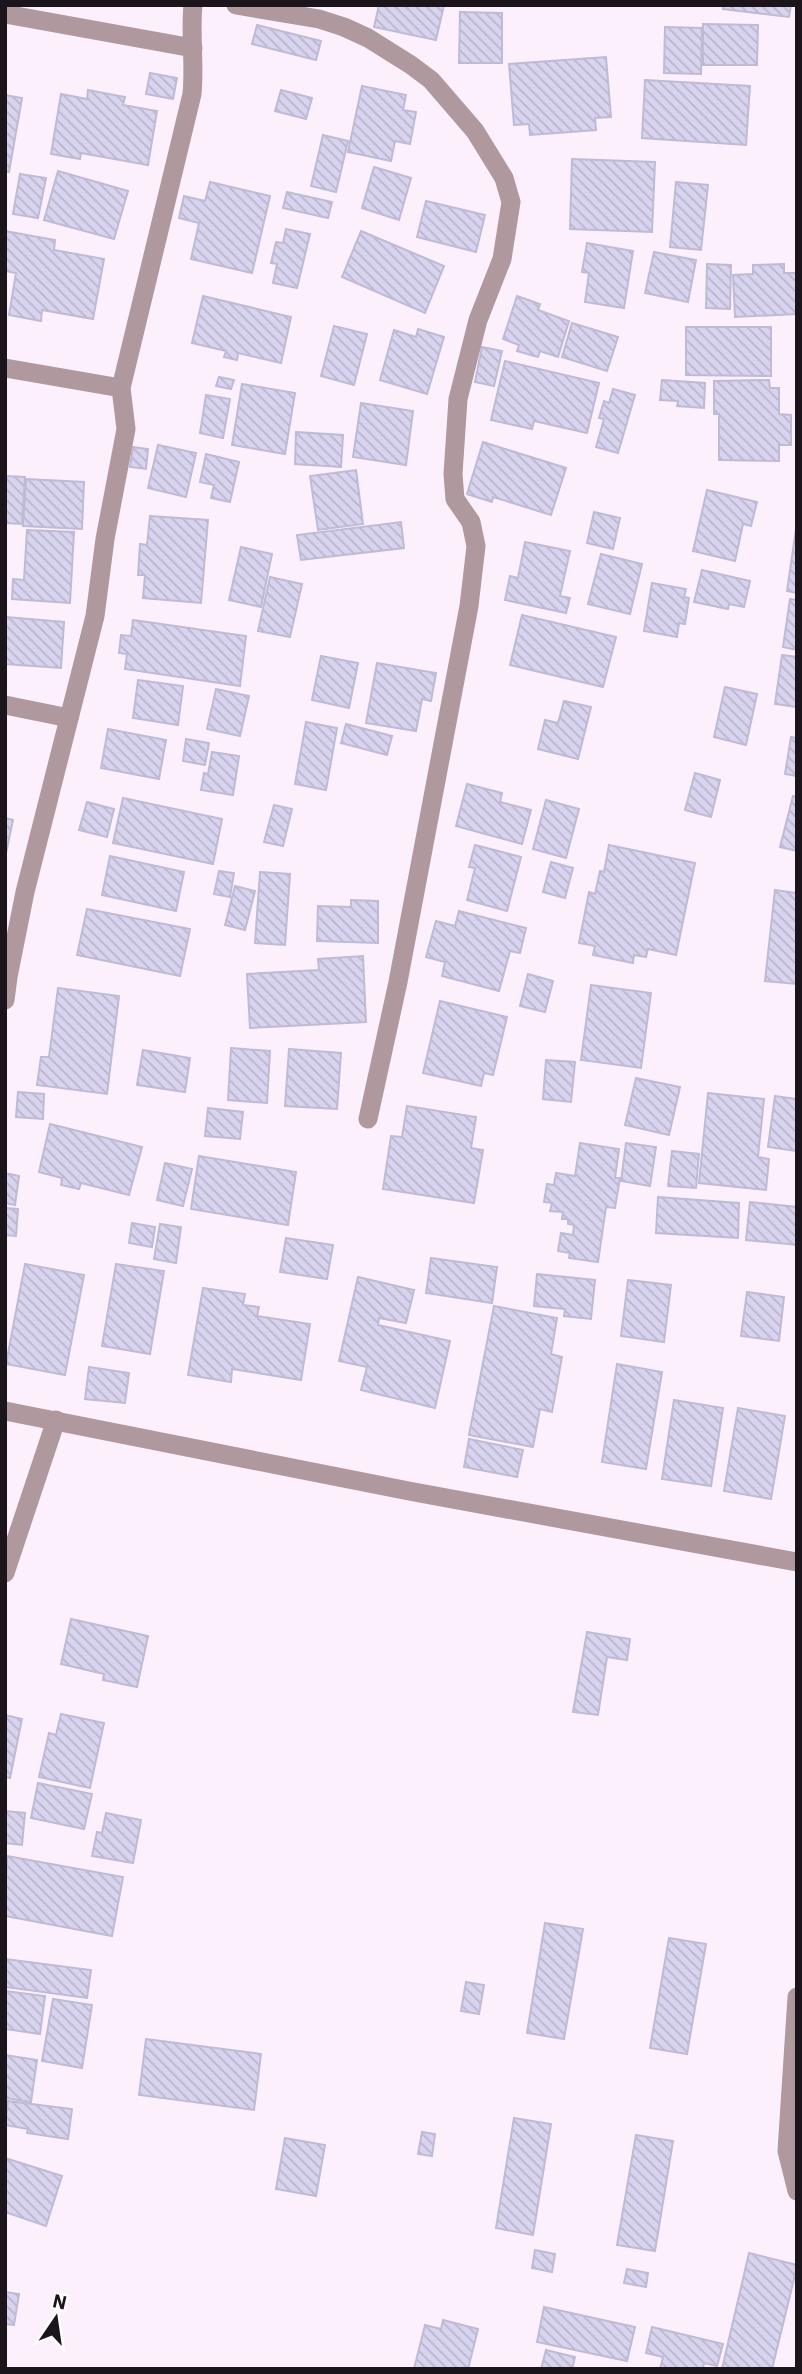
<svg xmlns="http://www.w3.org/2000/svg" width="802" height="2374" font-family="'IBM Plex Sans',sans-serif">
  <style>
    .building { fill: url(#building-back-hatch); stroke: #bfbad5; stroke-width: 2 }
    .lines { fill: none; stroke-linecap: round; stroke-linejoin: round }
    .minor { stroke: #af989e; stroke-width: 19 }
    .tertiary { stroke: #af989e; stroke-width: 19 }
  </style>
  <defs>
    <pattern id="building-back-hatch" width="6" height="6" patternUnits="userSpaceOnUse" patternTransform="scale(1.75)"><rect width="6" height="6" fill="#d8d4ef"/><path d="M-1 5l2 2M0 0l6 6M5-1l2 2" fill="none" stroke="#b9b5cc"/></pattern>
  </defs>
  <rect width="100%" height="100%" fill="#fdf0fd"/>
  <g class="building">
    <path d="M379 5H444L436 40 374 27Z"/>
    <path d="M723 5H791L789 17 723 9Z"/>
    <path d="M460 12 502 13V63H459Z"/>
    <path d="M703 24 758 25 757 65H703Z"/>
    <path d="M257 25 321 41 316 60 252 44Z"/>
    <path d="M665 27 702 28 701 74 664 73Z"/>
    <path d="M606 57 611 117 595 118 596 130 530 135 529 124 514 125 509 64Z"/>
    <path d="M150 73 177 78 173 99 146 94Z"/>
    <path d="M645 80 750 86 746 145 642 138Z"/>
    <path d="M362 86 406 95 403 110 416 112 410 144 395 141 391 161 348 152Z"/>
    <path d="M88 90 125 97 123 105 157 111 148 165 81 153 80 159 51 154 61 94 87 99Z"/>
    <path d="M281 90 312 98 306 119 275 111Z"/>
    <path d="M5 95 22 98 9 172 5 171Z"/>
    <path d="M323 135 348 141 336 192 311 186Z"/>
    <path d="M572 159 655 162 652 232 570 229Z"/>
    <path d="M374 167 411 178 399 220 362 208Z"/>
    <path d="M58 171 128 191 114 239 44 220Z"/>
    <path d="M20 174 46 178 38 218 13 214Z"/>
    <path d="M210 182 270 196 252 273 191 259 199 223 179 218 184 196 205 201Z"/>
    <path d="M676 182 708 185 701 250 670 247Z"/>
    <path d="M287 192 332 202 328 218 283 208Z"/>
    <path d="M426 201 485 215 476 252 417 237Z"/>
    <path d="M286 229 310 234 297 288 273 283 277 264 271 263 276 242 283 243Z"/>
    <path d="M5 231 55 240 54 250 104 259 93 319 42 310 41 321 9 315 16 273 5 271Z"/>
    <path d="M361 231 444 266 425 313 342 277Z"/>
    <path d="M587 243 633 251 624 308 585 302 589 273 582 272Z"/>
    <path d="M654 252 696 260 688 302 645 293Z"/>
    <path d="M707 264 731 265 730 309 706 308Z"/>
    <path d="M784 264V273H797V314L735 317 733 275 753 274V265Z"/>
    <path d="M203 296 291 317 281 363 238 353 237 360 224 357 226 351 192 343Z"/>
    <path d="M517 296 540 304 538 310 569 321 558 357 540 351 538 357 517 351 519 345 503 339Z"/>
    <path d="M572 323 618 337 607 371 562 357Z"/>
    <path d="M334 326 367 334 354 385 321 376Z"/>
    <path d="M686 327H771V376L686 375Z"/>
    <path d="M418 329 444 337 427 394 380 380 394 330 416 337Z"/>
    <path d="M482 347 502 351 494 386 475 382Z"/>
    <path d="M505 361 599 383 587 433 534 421 532 429 491 420Z"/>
    <path d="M219 377 234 380 231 389 216 386Z"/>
    <path d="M662 380 705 383 704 408 677 406 678 401 660 400Z"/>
    <path d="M769 380 770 388H779V414L791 415V445H779V461L719 460V414H714V381Z"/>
    <path d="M242 384 295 393 285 454 232 445Z"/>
    <path d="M613 389 635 395 618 453 596 447 604 419 599 418 604 401 609 403Z"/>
    <path d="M206 395 230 399 223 438 200 433Z"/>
    <path d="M361 403 413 411 406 465 353 457Z"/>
    <path d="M296 432 343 435 341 467 295 464Z"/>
    <path d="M483 442 566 468 551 515 493 497 492 502 467 494Z"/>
    <path d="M158 445 196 453 186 497 148 488Z"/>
    <path d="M133 447 148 449 146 469 130 467Z"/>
    <path d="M206 454 239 462 230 502 211 498 214 485 200 482Z"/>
    <path d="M356 470 363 524 318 530 310 476Z"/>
    <path d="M5 476 25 477 22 524 5 523Z"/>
    <path d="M26 479 84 482 82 529 23 526Z"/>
    <path d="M707 490 757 502 751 526 743 524 735 561 693 551Z"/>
    <path d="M594 512 620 518 613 549 587 543Z"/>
    <path d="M150 516 208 520 201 603 143 598 145 575H138L140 544 147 545Z"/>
    <path d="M401 522 404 548 301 560 297 535Z"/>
    <path d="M796 529H797V593L787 591Z"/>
    <path d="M27 530 74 532 70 603 12 599 13 579 24 580Z"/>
    <path d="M525 542 570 551 560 596 570 598 566 613 505 600 510 576 518 578Z"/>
    <path d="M241 547 272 554 261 607 229 600Z"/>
    <path d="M601 554 642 564 630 614 588 604Z"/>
    <path d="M702 570 750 581 744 607 729 604 728 609 694 602Z"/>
    <path d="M270 577 302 584 290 637 258 631Z"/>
    <path d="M652 583 686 589 684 597 689 598 685 624 679 623 677 637 644 631Z"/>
    <path d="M790 599 797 600V650L783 647Z"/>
    <path d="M522 615 616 637 603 687 510 665Z"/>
    <path d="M6 617 64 622 61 668 5 664Z"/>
    <path d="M133 620 246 636 240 686 125 669 127 654 119 653 121 635 131 636Z"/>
    <path d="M782 655 797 657V707L775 704Z"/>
    <path d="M321 656 358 663 349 708 312 700Z"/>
    <path d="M377 663 436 673 431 701 422 699 416 731 366 723Z"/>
    <path d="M138 680 183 686 178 725 133 718Z"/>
    <path d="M725 687 757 694 746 745 714 737Z"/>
    <path d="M216 689 249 696 240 736 207 729Z"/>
    <path d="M564 701 591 707 578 759 538 749 545 720 558 723Z"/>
    <path d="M306 722 337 728 326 790 295 784Z"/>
    <path d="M346 724 392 736 387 755 341 743Z"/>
    <path d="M108 729 166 740 159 779 101 768Z"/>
    <path d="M791 737 797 738V776L785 774Z"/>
    <path d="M186 739 209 743 205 765 183 761Z"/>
    <path d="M212 752 239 756 233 795 201 790 204 773 208 774Z"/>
    <path d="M695 773 720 780 711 817 685 810Z"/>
    <path d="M467 784 502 793 500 802 531 810 522 844 456 826Z"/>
    <path d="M793 796 797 797V851L780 847Z"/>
    <path d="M123 798 222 819 213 864 113 843Z"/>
    <path d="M546 800 579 809 566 858 533 849Z"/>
    <path d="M87 802 114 809 107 837 79 830Z"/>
    <path d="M274 805 292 809 283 846 264 842Z"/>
    <path d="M5 818 13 820 5 858Z"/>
    <path d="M475 845 521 857 507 911 467 900 475 868 469 867Z"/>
    <path d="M609 845 695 863 676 955 648 949 646 957 634 955 633 963 593 955 595 946 579 943 589 892 595 894 600 871 604 872Z"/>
    <path d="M110 856 184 872 176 911 102 895Z"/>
    <path d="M551 862 573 868 565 898 543 892Z"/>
    <path d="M219 871 234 873 230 897 214 894Z"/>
    <path d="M260 872 290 874 285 945 255 943Z"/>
    <path d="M235 886 255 891 245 930 225 925Z"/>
    <path d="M775 890 797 893V984L765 981Z"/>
    <path d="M351 900 378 901V943L317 941 318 906 351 907Z"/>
    <path d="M87 909 190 929 180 976 77 955Z"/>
    <path d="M459 911 526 928 520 953 510 951 499 991 442 976 445 962 426 957 436 921 455 926Z"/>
    <path d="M363 956 366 1022 250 1028 247 974 319 970 318 959Z"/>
    <path d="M528 974 553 981 545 1012 520 1006Z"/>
    <path d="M591 985 651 993 641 1068 581 1060Z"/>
    <path d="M58 988 119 996 107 1094 37 1085 41 1057H49Z"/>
    <path d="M440 1001 507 1017 493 1075 484 1073 481 1086 423 1073Z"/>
    <path d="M231 1048 270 1051 267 1103 228 1100Z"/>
    <path d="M289 1049 341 1053 337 1109 285 1106Z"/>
    <path d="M143 1050 190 1058 185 1092 137 1085Z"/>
    <path d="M546 1060 575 1062 571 1102 543 1099Z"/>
    <path d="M636 1078 680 1087 669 1135 625 1125Z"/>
    <path d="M18 1092 44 1094 43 1119 16 1117Z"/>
    <path d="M708 1093 764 1099 758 1157 769 1159 766 1190 699 1183Z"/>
    <path d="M775 1096 797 1099V1151L768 1147Z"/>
    <path d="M407 1106 476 1117 471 1148 483 1150 474 1203 383 1189 391 1136 402 1137Z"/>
    <path d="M208 1108 243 1112 240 1139 205 1136Z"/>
    <path d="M50 1124 142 1147 129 1195 81 1183 79 1189 61 1185 62 1178 39 1172Z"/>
    <path d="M580 1143 619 1149 615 1178H620L615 1208 606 1207 598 1262 569 1258 570 1253 558 1251 561 1233 573 1235 574 1225 568 1224V1219H562L563 1212 550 1211 552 1203 544 1202 547 1184 554 1185 556 1173 575 1176Z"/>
    <path d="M626 1143 656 1147 650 1186 621 1181Z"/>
    <path d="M672 1151 699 1154 696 1188 668 1186Z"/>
    <path d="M199 1156 296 1172 288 1225 191 1209Z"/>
    <path d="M165 1163 192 1169 183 1206 157 1200Z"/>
    <path d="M5 1173 19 1176 15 1205 5 1203Z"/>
    <path d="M658 1197 739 1203 738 1238 656 1233Z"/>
    <path d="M750 1202 797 1207V1245L746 1240Z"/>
    <path d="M5 1208 18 1209 16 1236 5 1235Z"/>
    <path d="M132 1223 155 1227 152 1247 129 1243Z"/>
    <path d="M160 1224 181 1227 176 1263 154 1259Z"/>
    <path d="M286 1238 333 1245 327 1279 280 1272Z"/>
    <path d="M431 1258 497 1267 492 1303 426 1293Z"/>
    <path d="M25 1264 84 1275 65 1375 6 1364Z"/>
    <path d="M116 1264 164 1271 150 1354 102 1346Z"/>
    <path d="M537 1274 595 1280 591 1319 564 1316 565 1309 534 1306Z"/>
    <path d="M358 1277 414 1290 406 1323 379 1318 378 1325 450 1341 435 1408 361 1390 367 1367 339 1361Z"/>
    <path d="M628 1280 671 1285 664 1342 621 1336Z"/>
    <path d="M203 1288 245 1294 243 1305 259 1307 257 1316 310 1324 301 1380 232 1369 231 1382 188 1375Z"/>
    <path d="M747 1292 784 1297 779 1341 741 1336Z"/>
    <path d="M494 1306 557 1318 551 1354 562 1357 552 1412 540 1409 533 1447 469 1435Z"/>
    <path d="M617 1364 662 1372 646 1469 602 1462Z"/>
    <path d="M89 1367 129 1373 125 1403 85 1399Z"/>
    <path d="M674 1400 723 1408 711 1486 662 1479Z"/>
    <path d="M738 1408 785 1416 771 1499 724 1491Z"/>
    <path d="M469 1439 523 1450 517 1477 464 1467Z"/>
    <path d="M71 1619 148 1636 137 1687 103 1680 104 1674 61 1664Z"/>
    <path d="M587 1632 630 1639 627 1660 607 1657 598 1715 573 1712Z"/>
    <path d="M61 1714 104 1723 90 1788 39 1777 49 1733 56 1735Z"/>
    <path d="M5 1715 22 1719 10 1778 5 1777Z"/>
    <path d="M38 1783 92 1794 84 1829 31 1818Z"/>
    <path d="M5 1811 25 1813 22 1845 5 1843Z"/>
    <path d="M106 1813 141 1820 133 1863 92 1856 97 1832 102 1833Z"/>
    <path d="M7 1856 123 1877 112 1936 5 1916Z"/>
    <path d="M545 1923 583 1929 564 2039 527 2033Z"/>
    <path d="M669 1938 706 1944 687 2054 650 2048Z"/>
    <path d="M5 1959 91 1970 87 1998 5 1987Z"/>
    <path d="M466 1982 484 1985 479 2014 461 2011Z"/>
    <path d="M5 1991 45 1996 40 2034 5 2029Z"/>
    <path d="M53 1999 92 2005 82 2068 42 2061Z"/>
    <path d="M146 2039 261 2054 254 2110 139 2095Z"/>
    <path d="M5 2055 37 2060 31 2102 5 2098Z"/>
    <path d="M8 2101 72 2109 68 2139 27 2133 28 2129 5 2125Z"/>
    <path d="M514 2118 551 2124 533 2235 496 2228Z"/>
    <path d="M422 2132 435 2134 432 2156 418 2154Z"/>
    <path d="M636 2135 673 2141 655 2251 617 2245Z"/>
    <path d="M285 2138 325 2145 316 2196 276 2189Z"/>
    <path d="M5 2158 62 2176 46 2226 5 2212Z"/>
    <path d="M535 2250 555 2254 552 2272 532 2268Z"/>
    <path d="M749 2253 797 2265V2267L772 2369H722Z"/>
    <path d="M627 2269 648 2273 646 2287 624 2283Z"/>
    <path d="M5 2292 19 2294 14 2325 5 2324Z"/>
    <path d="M544 2307 635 2327 627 2361 537 2342Z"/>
    <path d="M443 2320 478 2329 468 2369H414L425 2325 441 2329Z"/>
    <path d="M652 2327 723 2344 717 2366 704 2363 703 2369H660L663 2357 646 2353Z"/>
    <path d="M546 2350 575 2357 572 2369H541Z"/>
  </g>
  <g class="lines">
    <g class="minor">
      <path d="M236 5 319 19 344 27 368 38 411 65 431 80 475 131 504 178 511 202 502 259 478 320 458 399 453 474 455 499 471 522 476 546 469 606 398 982 368 1119"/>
      <path d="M5 14 193 48"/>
      <path d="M5 368 121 388"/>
      <path d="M5 705 69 718"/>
      <path d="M5 1000 8 977 25 892 95 616 105 539 126 429 121 388 192 94C195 64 190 35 193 5"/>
      <path d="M5 1573 56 1420"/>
      <path d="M797 1997 787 2151 797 2191"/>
    </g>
    <path class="tertiary" d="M5 1411 414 1492 797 1562"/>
  </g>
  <rect width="802" height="2374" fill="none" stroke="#1c141b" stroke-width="14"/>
  <g transform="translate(56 2318) rotate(13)" stroke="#ffffff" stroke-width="5" paint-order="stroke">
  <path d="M0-5L12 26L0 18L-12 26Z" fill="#1c141b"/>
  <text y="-10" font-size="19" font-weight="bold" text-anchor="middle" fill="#1c141b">N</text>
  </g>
</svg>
